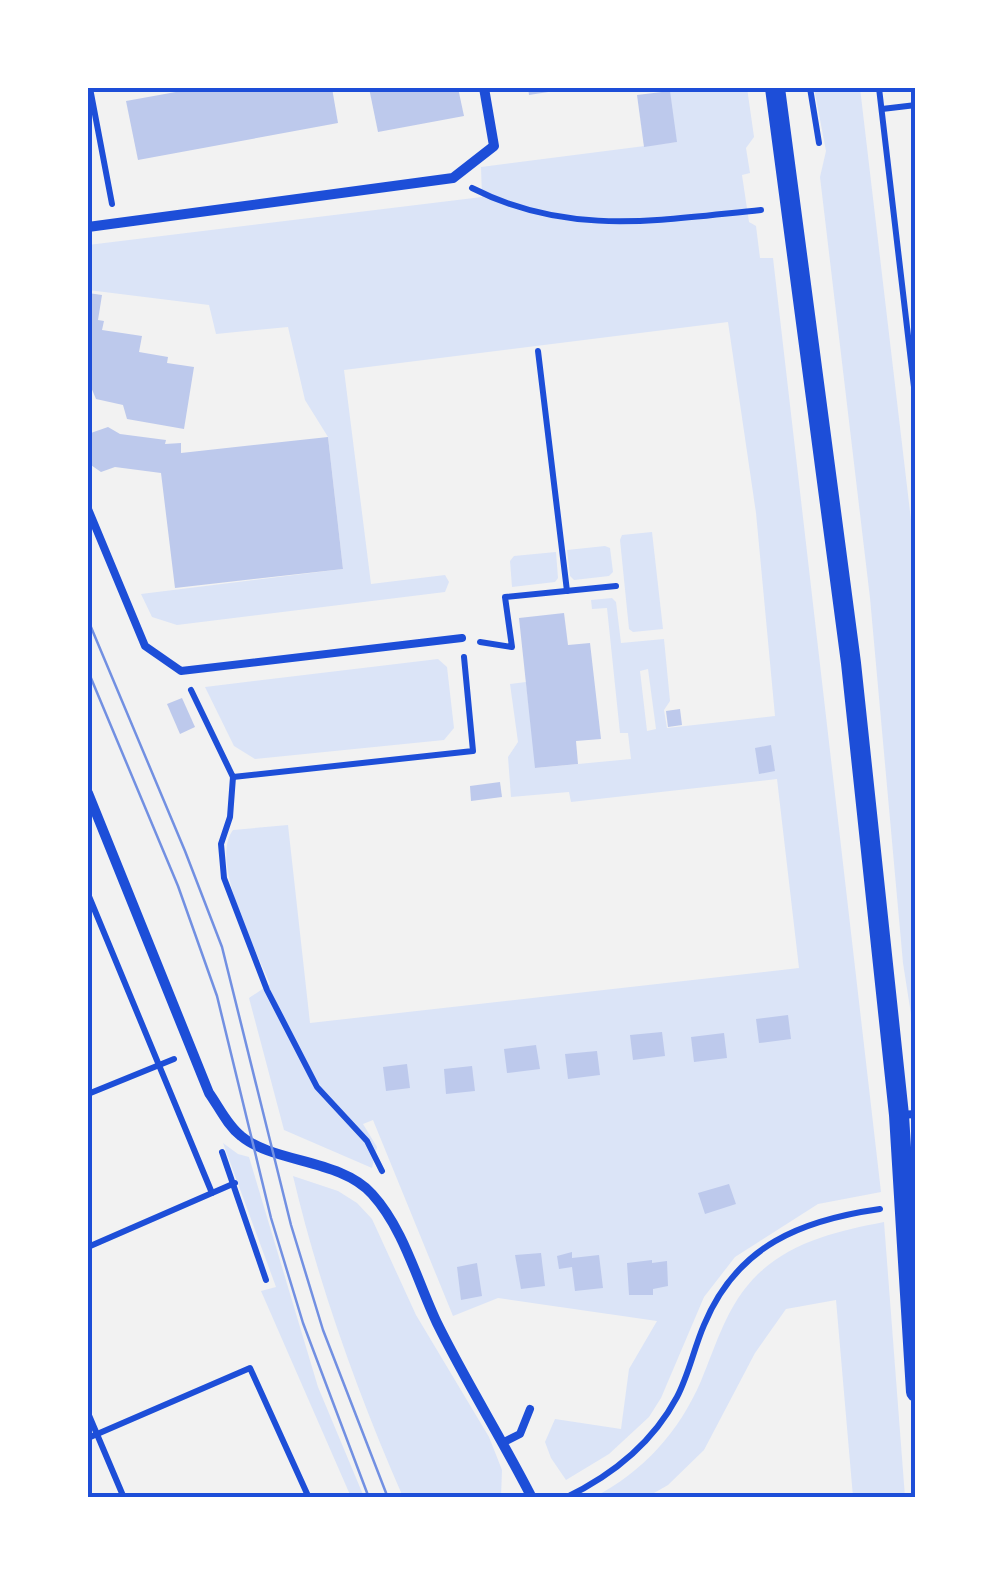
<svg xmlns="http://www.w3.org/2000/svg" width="1003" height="1585" font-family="'Fira Sans',sans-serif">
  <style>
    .green { fill: #dbe4f7; fill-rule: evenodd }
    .building { fill: #bdc9ec }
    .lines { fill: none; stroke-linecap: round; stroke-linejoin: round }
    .path { stroke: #1d4ed8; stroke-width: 6 }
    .service { stroke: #1d4ed8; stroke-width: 8 }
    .minor { stroke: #1d4ed8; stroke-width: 10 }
    .secondary { stroke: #1d4ed8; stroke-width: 20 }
    .tram { stroke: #7290e2; stroke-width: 2.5 }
    .neatline { fill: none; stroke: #1d4ed8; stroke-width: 4 }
  </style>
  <rect width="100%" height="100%" fill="#f2f2f2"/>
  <g class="green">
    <path d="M669 88H747L754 137 746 148 750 173 742 175 749 222 756 226 760 258H773L881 1192 818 1204 735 1257 704 1297 661 1398 649 1417 609 1454 566 1480 551 1458 545 1442 555 1419 621 1429 629 1369 657 1321 498 1298 453 1316 373 1120 363 1124 377 1147 372 1168 284 1130 249 998 270 984C256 950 209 861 233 830L288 825 310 1023 799 968 777 779 571 802 569 792 511 797 508 757 518 742 510 684 526 682 536 768 631 759 628 733H620L607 608 592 609 591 600 612 598 616 602 621 643 664 639 670 701 664 710 667 728 775 716 756 513 728 322 344 370 371 584 445 575 449 582 445 592 177 625 152 617 141 594 343 569 328 437 305 400 288 327 216 334 209 305 88 290V245L482 197 481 167 676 142ZM648 669 656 729 647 731 640 671Z"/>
    <path d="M814 88H860L915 554V1040L903 963 870 598 820 177 826 151Z"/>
    <path d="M652 532 663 629 633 632 629 629 620 540 622 535Z"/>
    <path d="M605 546 610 548 613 572 609 576 574 580 570 576 567 550Z"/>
    <path d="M556 552 558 578 555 582 512 587 510 561 514 556Z"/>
    <path d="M438 659 447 667 454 728 444 740 255 759 234 746 205 687Z"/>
    <path d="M223 1143 238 1154 249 1157 318 1387 364 1497H351L261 1291 276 1287Z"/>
    <path d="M293 1176 338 1191 357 1203 372 1219 416 1315 489 1437 502 1470 501 1497H403C358 1394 319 1286 293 1176Z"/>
    <path d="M884 1222 905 1497H853L836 1300 786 1309 755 1353 704 1450 668 1485 647 1497H594C643 1472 679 1432 701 1381 717 1343 727 1304 758 1274 793 1241 838 1231 884 1222Z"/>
  </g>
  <g class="building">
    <path d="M198 88H332L338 123 138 160 126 101Z"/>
    <path d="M369 88H458L464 116 378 132Z"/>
    <path d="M528 88H561V90L529 95Z"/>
    <path d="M670 91 677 142 644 147 637 95Z"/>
    <path d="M88 293 102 295 98 320 104 321 102 330 142 336 139 352 168 357 167 363 194 367 184 429 127 419 123 405 96 399 88 380Z"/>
    <path d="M108 427 120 434 166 440 165 444 181 443V453L328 437 343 569 175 588 161 473 115 467 101 472 88 463V434Z"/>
    <path d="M564 613 568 645 590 643 601 739 576 741 578 764 535 768 519 618Z"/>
    <path d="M182 698 195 727 180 734 167 704Z"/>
    <path d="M680 709 682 725 668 727 666 711Z"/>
    <path d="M771 745 775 771 759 774 755 748Z"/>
    <path d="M500 782 502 797 471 801 470 786Z"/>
    <path d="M788 1015 791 1039 759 1043 756 1019Z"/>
    <path d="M662 1032 665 1056 633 1060 630 1035Z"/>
    <path d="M724 1033 727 1058 694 1062 691 1037Z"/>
    <path d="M536 1045 540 1069 507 1073 504 1049Z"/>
    <path d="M597 1051 600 1075 568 1079 565 1054Z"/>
    <path d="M407 1064 410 1088 386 1091 383 1067Z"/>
    <path d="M472 1066 475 1091 446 1094 444 1069Z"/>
    <path d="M729 1184 736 1204 705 1214 698 1193Z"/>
    <path d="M572 1252V1258L599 1255 603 1288 575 1291 572 1267 559 1269 557 1256Z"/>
    <path d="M541 1253 545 1286 521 1289 515 1255Z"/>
    <path d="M652 1260V1263L667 1261 668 1286 653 1289V1295H629L627 1263Z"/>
    <path d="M477 1263 482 1296 461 1300 457 1267Z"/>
  </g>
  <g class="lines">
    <g class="path">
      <path d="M90 88 112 204"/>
      <path d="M810 88 819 143"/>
      <path d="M879 88 916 404"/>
      <path d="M882 109 916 105"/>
      <path d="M472 188C568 237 658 220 761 210"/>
      <path d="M538 351 567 591"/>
      <path d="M480 642 512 647 505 597 616 586"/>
      <path d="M191 690 233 777 473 751 464 657"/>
      <path d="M233 777 230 817 221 844 224 878 267 990 317 1087 367 1141 382 1171"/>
      <path d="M88 894 212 1193"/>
      <path d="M88 1094 174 1059"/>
      <path d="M222 1152 266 1280"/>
      <path d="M88 1247 235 1183"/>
      <path d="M88 1413 124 1498"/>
      <path d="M88 1438 250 1368 309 1498"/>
      <path d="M565 1498C613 1475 652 1444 677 1397 689 1374 694 1348 704 1325 737 1245 802 1220 880 1209"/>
    </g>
    <g class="service">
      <path d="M88 509 145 646 181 671 462 638"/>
      <path d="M899 1115 916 1114"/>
      <path d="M504 1442 520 1434 530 1409"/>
    </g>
    <g class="minor">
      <path d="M88 227 453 178 494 146 484 88"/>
      <path d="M88 793 209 1093C219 1107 227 1125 241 1136 273 1163 341 1159 372 1194 404 1229 417 1281 437 1323 466 1382 502 1439 532 1498"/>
    </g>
    <path class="secondary" d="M775 88 851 663 899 1115 916 1392"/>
    <g class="tram">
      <path d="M88 620 185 851 222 947 291 1225 323 1330 388 1498"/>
      <path d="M88 671 178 886 217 996 271 1218 303 1323 369 1498"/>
    </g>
  </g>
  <rect width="1003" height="1585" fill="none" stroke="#ffffff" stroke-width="180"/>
  <rect x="90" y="90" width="823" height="1405" class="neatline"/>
</svg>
